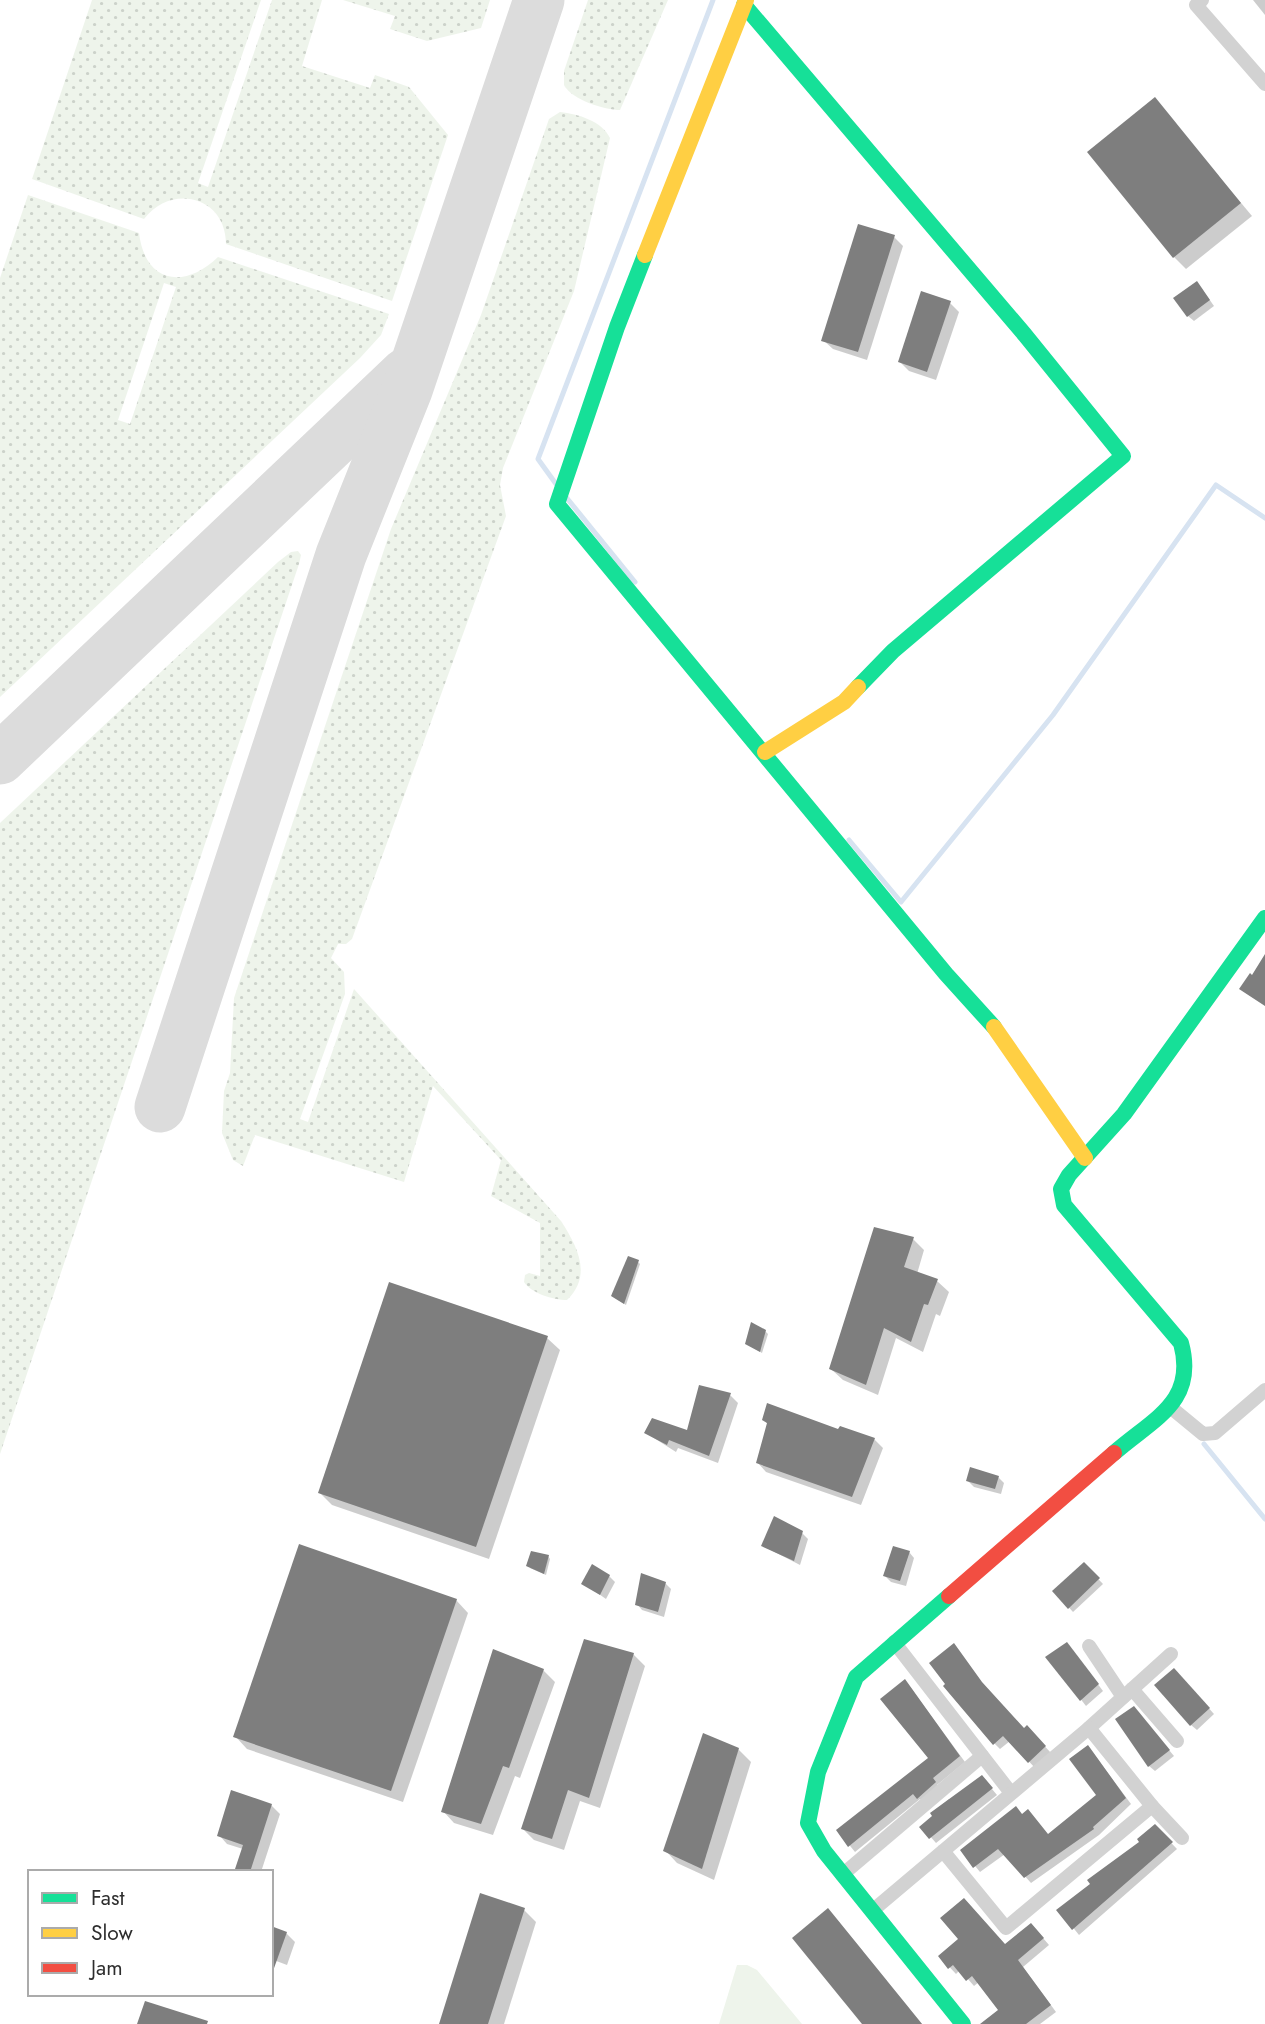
<svg xmlns="http://www.w3.org/2000/svg" width="1265" height="2024" font-family="Jost,sans-serif">
  <style>
    .grass { fill: url(#grass-dots); fill-rule: evenodd }
    .park { fill: #eef4eb }
    .shadow { fill: #0003 }
    .lines { fill: none; stroke-linecap: round; stroke-linejoin: round }
    .stream { stroke: #d7e3f1; stroke-width: 5 }
    .taxiway { stroke: #dcdcdc; stroke-width: 51 }
    .building { fill: #7e7e7e }
    .street { stroke: #d2d2d2; stroke-width: 14 }
    .fast { stroke: #16e098; stroke-width: 16 }
    .slow { stroke: #ffcf43; stroke-width: 16 }
    .jam { stroke: #f24e42; stroke-width: 16 }
  </style>
  <defs>
    <pattern id="grass-dots" width="8" height="8" patternUnits="userSpaceOnUse" patternTransform="scale(1.75)"><rect width="8" height="8" fill="#eef4eb"/><path d="M2 2h.1M6 6h.1" fill="none" stroke="#ccd2ca" stroke-width="1.8" stroke-linecap="round"/></pattern>
  </defs>
  <rect width="100%" height="100%" fill="#fff"/>
  <g class="grass">
    <path d="M92 0H261L198 183 208 187 272 0H322L302 66 370 88 375 75 409 87 448 135 392 301 226 244C226 196 171 183 144 219L32 179Z"/>
    <path d="M343 0H490L481 28 427 41 390 29 395 16Z"/>
    <path d="M588 0H668L620 110C605 110 572 100 564 85V71Z"/>
    <path d="M560 112C578 114 602 121 610 138L574 291 503 468 500 485 506 516 352 939 346 944H338L331 958 344 972 345 994 300 1119 308 1122 354 989 561 1221C577 1246 593 1275 567 1300 553 1300 531 1293 524 1282L525 1275 529 1273 540 1276V1223L491 1196 501 1160 433 1086 404 1182 255 1135 243 1166 233 1160 222 1133 224 1091 230 1073 234 998 391 529 481 315 549 119Z"/>
    <path d="M28 195 139 233C145 283 184 290 218 257L389 314 381 335 360 358 0 697V278ZM164 283 176 287 130 424 118 420Z"/>
    <path d="M298 551 301 555 299 564 0 1454V823L278 562 291 552Z"/>
  </g>
  <path class="park" d="M737 1965H747L757 1970 802 2024H719Z"/>
  <g class="shadow">
    <path d="M1253 0H1265V15Z"/>
    <path d="M1154 99 1252 216 1186 269 1174 257Z"/>
    <path d="M894 237 903 246 867 360 833 349 823 340Z"/>
    <path d="M1202 289 1214 306 1194 321 1188 316Z"/>
    <path d="M950 303 959 312 936 380 909 371 900 362Z"/>
    <path d="M913 1239 924 1250 917 1274 937 1281 949 1292 940 1316 936 1314 923 1352 896 1338 878 1395 843 1380 831 1369Z"/>
    <path d="M638 1262 640 1264 626 1305 615 1298Z"/>
    <path d="M765 1331 768 1334 762 1353 750 1346Z"/>
    <path d="M547 1338 560 1350 489 1559 332 1505 320 1493Z"/>
    <path d="M730 1395 738 1403 718 1463 678 1448 676 1452 646 1433 688 1432Z"/>
    <path d="M764 1420 874 1439 883 1448 861 1505 766 1472 758 1463 769 1425Z"/>
    <path d="M998 1477 1004 1483 1001 1494 974 1487 968 1481Z"/>
    <path d="M802 1533 808 1539 800 1565 763 1546Z"/>
    <path d="M909 1552 914 1558 906 1586 891 1582 885 1576Z"/>
    <path d="M548 1556 550 1559 546 1575 530 1568Z"/>
    <path d="M1084 1564 1103 1584 1073 1612 1054 1591Z"/>
    <path d="M609 1576 615 1582 606 1599 583 1583Z"/>
    <path d="M665 1583 671 1589 664 1617 642 1610 637 1604Z"/>
    <path d="M456 1600 468 1613 403 1802 247 1749 235 1736Z"/>
    <path d="M1072 1650 1103 1691 1086 1706 1048 1657Z"/>
    <path d="M633 1654 645 1666 600 1808 580 1801 564 1850 534 1840 523 1829Z"/>
    <path d="M543 1670 555 1682 520 1778 515 1776 493 1835 454 1823 443 1811Z"/>
    <path d="M1180 1676 1214 1714 1197 1730 1191 1725Z"/>
    <path d="M910 1687 965 1762 937 1785 941 1789 924 1803 920 1799 855 1852 838 1831 931 1758Z"/>
    <path d="M987 1690 1024 1730 1027 1727 1051 1753 1035 1768 1010 1741 1000 1749 994 1743Z"/>
    <path d="M1139 1714 1174 1756 1155 1771 1149 1766Z"/>
    <path d="M738 1749 751 1762 714 1880 677 1863 665 1850Z"/>
    <path d="M1093 1753 1131 1804 1099 1835 1031 1883 1005 1854 980 1872 962 1850 1048 1836 1099 1795Z"/>
    <path d="M987 1783 997 1795 936 1843 922 1827 935 1816 932 1813 949 1799 951 1802Z"/>
    <path d="M271 1805 280 1814 261 1872H235L243 1849 227 1844 219 1835Z"/>
    <path d="M1155 1826 1177 1849 1079 1935 1059 1910 1142 1842Z"/>
    <path d="M524 1910 536 1922 504 2024H441Z"/>
    <path d="M828 1910 840 1923 922 2024H864Z"/>
    <path d="M1037 1931 1049 1945 1023 1967 1056 2012 1040 2024H991L1000 2011 979 1982 974 1986 960 1970 956 1974 940 1957 1005 1946Z"/>
    <path d="M286 1933 295 1942 287 1965 271 1959Z"/>
  </g>
  <g class="lines">
    <g class="stream">
      <path d="M556 484 538 459 713 0"/>
      <path d="M566 497 635 582"/>
      <path d="M849 840 901 902 1053 715 1216 485 1265 518"/>
      <path d="M1204 1444 1265 1519"/>
    </g>
    <g class="taxiway">
      <path d="M0 759 406 373"/>
      <path d="M160 1107 341 555 407 390 539 0"/>
    </g>
  </g>
  <g class="building">
    <path d="M1155 97 1241 203 1173 258 1087 152Z"/>
    <path d="M858 224 895 235 858 352 821 341Z"/>
    <path d="M1197 281 1210 300 1187 317 1173 298Z"/>
    <path d="M921 291 951 301 927 372 898 362Z"/>
    <path d="M1265 954V1006L1239 989 1250 973 1252 975Z"/>
    <path d="M874 1227 914 1237 904 1267 938 1279 928 1305 924 1304 911 1342 884 1328 866 1385 829 1369Z"/>
    <path d="M628 1256 639 1260 624 1304 611 1296Z"/>
    <path d="M389 1282 548 1336 476 1547 318 1493Z"/>
    <path d="M751 1322 766 1330 760 1352 745 1344Z"/>
    <path d="M699 1385 731 1393 709 1456 669 1440 667 1445 644 1433 652 1418 687 1430Z"/>
    <path d="M767 1403 838 1429 840 1426 875 1438 852 1497 756 1463 767 1423 762 1420Z"/>
    <path d="M970 1467 999 1476 995 1489 966 1481Z"/>
    <path d="M774 1516 803 1531 794 1561 761 1546Z"/>
    <path d="M299 1544 457 1599 391 1791 233 1737Z"/>
    <path d="M893 1546 910 1551 900 1581 883 1576Z"/>
    <path d="M531 1551 549 1555 544 1574 526 1566Z"/>
    <path d="M1084 1562 1100 1578 1068 1609 1052 1591Z"/>
    <path d="M592 1564 610 1575 600 1595 581 1584Z"/>
    <path d="M641 1573 666 1582 658 1612 635 1605Z"/>
    <path d="M584 1639 634 1653 589 1798 568 1790 552 1839 521 1829Z"/>
    <path d="M1067 1642 1099 1684 1080 1701 1045 1657Z"/>
    <path d="M954 1643 982 1682 1024 1728 1027 1725 1046 1746 1028 1763 1003 1736 993 1745 943 1686 945 1684 929 1663Z"/>
    <path d="M493 1649 544 1669 509 1768 503 1766 481 1824 441 1812Z"/>
    <path d="M1174 1668 1210 1708 1190 1726 1154 1685Z"/>
    <path d="M905 1679 960 1756 933 1778 936 1782 917 1799 913 1794 848 1847 836 1830 928 1758 880 1699Z"/>
    <path d="M1134 1706 1170 1750 1148 1767 1115 1719Z"/>
    <path d="M703 1733 739 1748 702 1869 663 1851Z"/>
    <path d="M1088 1745 1126 1798 1093 1827 1094 1829 1024 1878 998 1849 973 1868 960 1850 1016 1806 1022 1814 1028 1809 1048 1834 1096 1795 1069 1759Z"/>
    <path d="M982 1775 993 1788 929 1839 919 1827 932 1816 930 1813Z"/>
    <path d="M231 1790 272 1804 250 1872H234L243 1845 217 1836Z"/>
    <path d="M1155 1824 1173 1842 1072 1930 1056 1910 1090 1884 1087 1880 1139 1842 1137 1839Z"/>
    <path d="M480 1893 525 1908 488 2024H439Z"/>
    <path d="M964 1898 1005 1944 1031 1923 1044 1938 1018 1960 1051 2005 1026 2024H980L998 2010 972 1976 966 1981 953 1965 948 1969 938 1956 958 1939 940 1918Z"/>
    <path d="M828 1908 922 2024H862L792 1938Z"/>
    <path d="M271 1926 287 1932 273 1971H271Z"/>
    <path d="M145 2001 208 2021 207 2024H137Z"/>
  </g>
  <g class="lines">
    <g class="street">
      <path d="M1202 0 1196 5 1265 84"/>
      <path d="M1169 1406 1203 1434 1215 1433 1265 1390"/>
      <path d="M894 1642 1011 1793"/>
      <path d="M1089 1646 1123 1697"/>
      <path d="M1132 1689 1177 1741"/>
      <path d="M1089 1728 1171 1654"/>
      <path d="M1152 1806 1182 1838"/>
      <path d="M842 1875 982 1756"/>
      <path d="M872 1911 1089 1728 1152 1806 1006 1928 943 1851"/>
    </g>
    <g class="fast">
      <path d="M744 5 1025 335 1123 456 893 651 858 687"/>
      <path d="M645 255 617 327 557 504 946 974 994 1027"/>
      <path d="M1114 1453C1154 1418 1197 1402 1181 1343L1064 1205 1061 1189 1069 1175 1124 1114 1265 918"/>
      <path d="M949 1596 856 1677 818 1772 808 1823 824 1851 963 2024"/>
    </g>
    <g class="slow">
      <path d="M645 255 746 0"/>
      <path d="M765 752 844 702 858 687"/>
      <path d="M994 1027 1085 1158"/>
    </g>
    <path class="jam" d="M949 1596 1114 1453"/>
  </g>
  <rect x="28" y="1870" width="245" height="126" fill="#ffffff" stroke="#ababab" stroke-width="2"/>
  <rect x="42" y="1893" width="35" height="10" fill="#16e098" stroke="#ababab" stroke-width="2"/>
  <text x="91" y="1905" font-size="21" fill="#2d2d2d">Fast</text>
  <rect x="42" y="1928" width="35" height="10" fill="#ffcf43" stroke="#ababab" stroke-width="2"/>
  <text x="91" y="1940" font-size="21" fill="#2d2d2d">Slow</text>
  <rect x="42" y="1963" width="35" height="10" fill="#f24e42" stroke="#ababab" stroke-width="2"/>
  <text x="91" y="1975" font-size="21" fill="#2d2d2d">Jam</text>
</svg>
